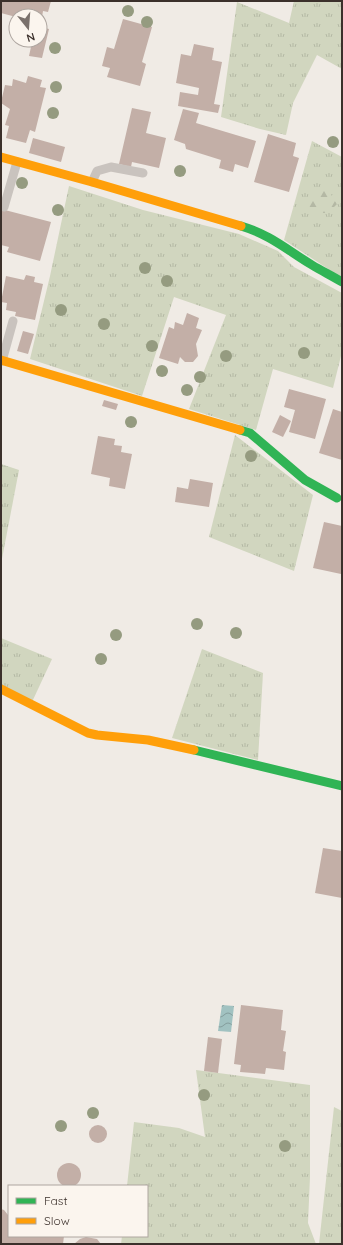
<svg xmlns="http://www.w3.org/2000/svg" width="343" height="1245" font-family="Quicksand,sans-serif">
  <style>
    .grass { fill: url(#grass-tufts) }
    .forest { fill: url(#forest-firs) }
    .water { fill: url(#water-waves) }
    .building { fill: #c3afa7 }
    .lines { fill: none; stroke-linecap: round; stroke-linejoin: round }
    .lane { stroke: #c9c3be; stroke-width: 9 }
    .fast { stroke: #30b455; stroke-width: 9 }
    .slow { stroke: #ff9f0a; stroke-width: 9 }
    .tree { fill: #959b80 }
  </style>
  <defs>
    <pattern id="grass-tufts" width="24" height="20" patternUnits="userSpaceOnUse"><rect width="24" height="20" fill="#d1d6bf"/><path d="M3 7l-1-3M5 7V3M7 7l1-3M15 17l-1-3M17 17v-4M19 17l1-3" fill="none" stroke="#b4b8a4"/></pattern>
    <pattern id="forest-firs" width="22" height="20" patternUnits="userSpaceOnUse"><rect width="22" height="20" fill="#d1d6bf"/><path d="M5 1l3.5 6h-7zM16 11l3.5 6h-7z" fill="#b4b8a4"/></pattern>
    <pattern id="water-waves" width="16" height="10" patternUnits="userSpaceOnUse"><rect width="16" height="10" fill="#a1c2c1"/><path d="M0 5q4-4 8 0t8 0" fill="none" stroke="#849e9d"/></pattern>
  </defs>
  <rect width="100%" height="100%" fill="#f0ebe5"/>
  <g class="grass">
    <path d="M294 1H342V69L317 55 293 103 286 135 260 129 221 117 237 2 289 23Z"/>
    <path d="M312 141 342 157V278L284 240Z"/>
    <path d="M69 186 143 210 239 234 278 251 294 267 342 293V352L333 388 273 369 256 430 189 409 226 315 174 297 142 396 30 359 50 276Z"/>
    <path d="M235 435 313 495 294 571 209 537Z"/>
    <path d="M1 464 19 470 1 564Z"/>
    <path d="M1 638 52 659 32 702 1 689Z"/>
    <path d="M202 649 263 673 258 760 172 738Z"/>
    <path d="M196 1070 310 1085V1177L308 1223 316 1244H121L122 1236H147V1186H127L134 1122 179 1128 205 1137Z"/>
    <path d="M334 1107 342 1111V1244H319Z"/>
  </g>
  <path class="forest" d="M325 185 337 204 328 213H313L307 203 309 192Z"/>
  <path class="water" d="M222 1005 234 1006 231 1032 218 1031Z"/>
  <g class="building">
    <path d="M1 1H51L48 12 43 11 41 23 40 16 16 17 1 13Z"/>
    <path d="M123 19 152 27 142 62 146 64 140 86 107 77 110 68 102 66 107 47 114 49Z"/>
    <path d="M40 27 49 29 42 58 29 56 31 47 18 44 19 40H40Z"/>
    <path d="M194 44 214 48 212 60 222 62 214 104 220 105 218 113 178 106 180 92 198 95 199 88 176 83 181 54 191 56Z"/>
    <path d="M28 76 42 80 40 87 46 88 35 132 30 130 26 143 6 138 9 126 5 125 10 109 1 103V102L5 85 12 86 13 79 26 83Z"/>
    <path d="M132 108 151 112 146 133 166 138 159 168 132 162 131 167 119 164Z"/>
    <path d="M183 109 199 113 196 123 256 141 248 168 235 164 233 172 219 168 221 160 186 149 185 144 174 140Z"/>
    <path d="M268 134 296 143 293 156 299 158 289 192 254 182Z"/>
    <path d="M33 138 65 147 61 162 29 153Z"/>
    <path d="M1 209 51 222 40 261 7 252 9 247 1 245Z"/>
    <path d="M26 275 35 277 34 282 43 284 35 320 15 316 16 312 6 310 7 303 1 302 6 276 24 280Z"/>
    <path d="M187 313 199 318 196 328 202 330 196 344 198 356 193 362H185L180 357 178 364 159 358 169 327 174 329 175 322 183 325Z"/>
    <path d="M23 331 34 334 28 354 17 351Z"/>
    <path d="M289 389 326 399 315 439 289 432 295 410 284 407Z"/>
    <path d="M104 400 118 404 116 410 102 406Z"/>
    <path d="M333 409 342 412V460L319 453Z"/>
    <path d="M280 415 291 421 283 437 272 432Z"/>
    <path d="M98 436 115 439 114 445 122 446 121 452 132 454 125 489 109 486 110 478 91 474Z"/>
    <path d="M190 479 213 483 209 507 175 502 177 487 188 489Z"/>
    <path d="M324 522 342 526 341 574 313 568Z"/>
    <path d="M323 848 342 851V898L315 893Z"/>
    <path d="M241 1005 283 1010 281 1030 286 1031 283 1051 286 1052 284 1070 266 1068 265 1074 240 1072 241 1065 234 1064Z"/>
    <path d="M208 1037 222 1039 218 1073 204 1071Z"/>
    <circle cx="98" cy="1134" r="9"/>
    <circle cx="69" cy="1175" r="12"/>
    <path d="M1 1209 4 1210 8 1215 9 1236H64L63 1244H1Z"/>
    <path d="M86 1237 97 1239 101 1244H74L80 1239Z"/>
  </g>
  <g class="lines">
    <g class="lane">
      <path d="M92 182 97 171 111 167 143 173"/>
      <path d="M4 207 17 162"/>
      <path d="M2 361 13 321"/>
    </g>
    <g class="fast">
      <path d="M241 226C271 235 287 250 312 265 322 271 332 276 342 282"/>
      <path d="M240 430 250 433 305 480 337 498"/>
      <path d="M194 750 342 786"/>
    </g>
    <g class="slow">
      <path d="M1 157 92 182 241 226"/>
      <path d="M1 360 240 430"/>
      <path d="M1 689 88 733 97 735 148 740 194 750"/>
    </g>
  </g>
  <g class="tree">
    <circle cx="128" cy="11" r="6"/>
    <circle cx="147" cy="22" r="6"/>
    <circle cx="55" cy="48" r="6"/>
    <circle cx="56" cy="87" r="6"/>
    <circle cx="53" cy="113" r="6"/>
    <circle cx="333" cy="142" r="6"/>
    <circle cx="180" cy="171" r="6"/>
    <circle cx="22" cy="183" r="6"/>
    <circle cx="58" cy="210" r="6"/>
    <circle cx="145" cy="268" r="6"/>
    <circle cx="167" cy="281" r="6"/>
    <circle cx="61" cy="310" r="6"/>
    <circle cx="104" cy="324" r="6"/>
    <circle cx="152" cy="346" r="6"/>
    <circle cx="304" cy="353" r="6"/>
    <circle cx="226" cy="356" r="6"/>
    <circle cx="162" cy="371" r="6"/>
    <circle cx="200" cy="377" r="6"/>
    <circle cx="187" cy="390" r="6"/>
    <circle cx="131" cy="422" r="6"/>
    <circle cx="251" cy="456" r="6"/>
    <circle cx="197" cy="624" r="6"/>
    <circle cx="236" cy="633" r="6"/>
    <circle cx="116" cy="635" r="6"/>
    <circle cx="101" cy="659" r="6"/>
    <circle cx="204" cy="1095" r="6"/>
    <circle cx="93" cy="1113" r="6"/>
    <circle cx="61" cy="1126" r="6"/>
    <circle cx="285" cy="1146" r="6"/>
  </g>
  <rect width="343" height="1245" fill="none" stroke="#3b302b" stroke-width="4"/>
  <rect x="8" y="1185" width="140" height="52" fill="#fbf5ee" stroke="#aea6a0"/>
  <rect x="16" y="1198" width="20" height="6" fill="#30b455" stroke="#aea6a0"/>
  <text x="44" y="1205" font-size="12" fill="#3b302b">Fast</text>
  <rect x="16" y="1218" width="20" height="6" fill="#ff9f0a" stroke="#aea6a0"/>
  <text x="44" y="1225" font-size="12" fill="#3b302b">Slow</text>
  <g transform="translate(28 28) rotate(163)"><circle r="19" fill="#fbf5ee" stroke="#aea6a0"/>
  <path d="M0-3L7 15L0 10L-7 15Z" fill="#7a716c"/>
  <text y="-6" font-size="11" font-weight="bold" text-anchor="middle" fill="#3b302b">N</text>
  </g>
</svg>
